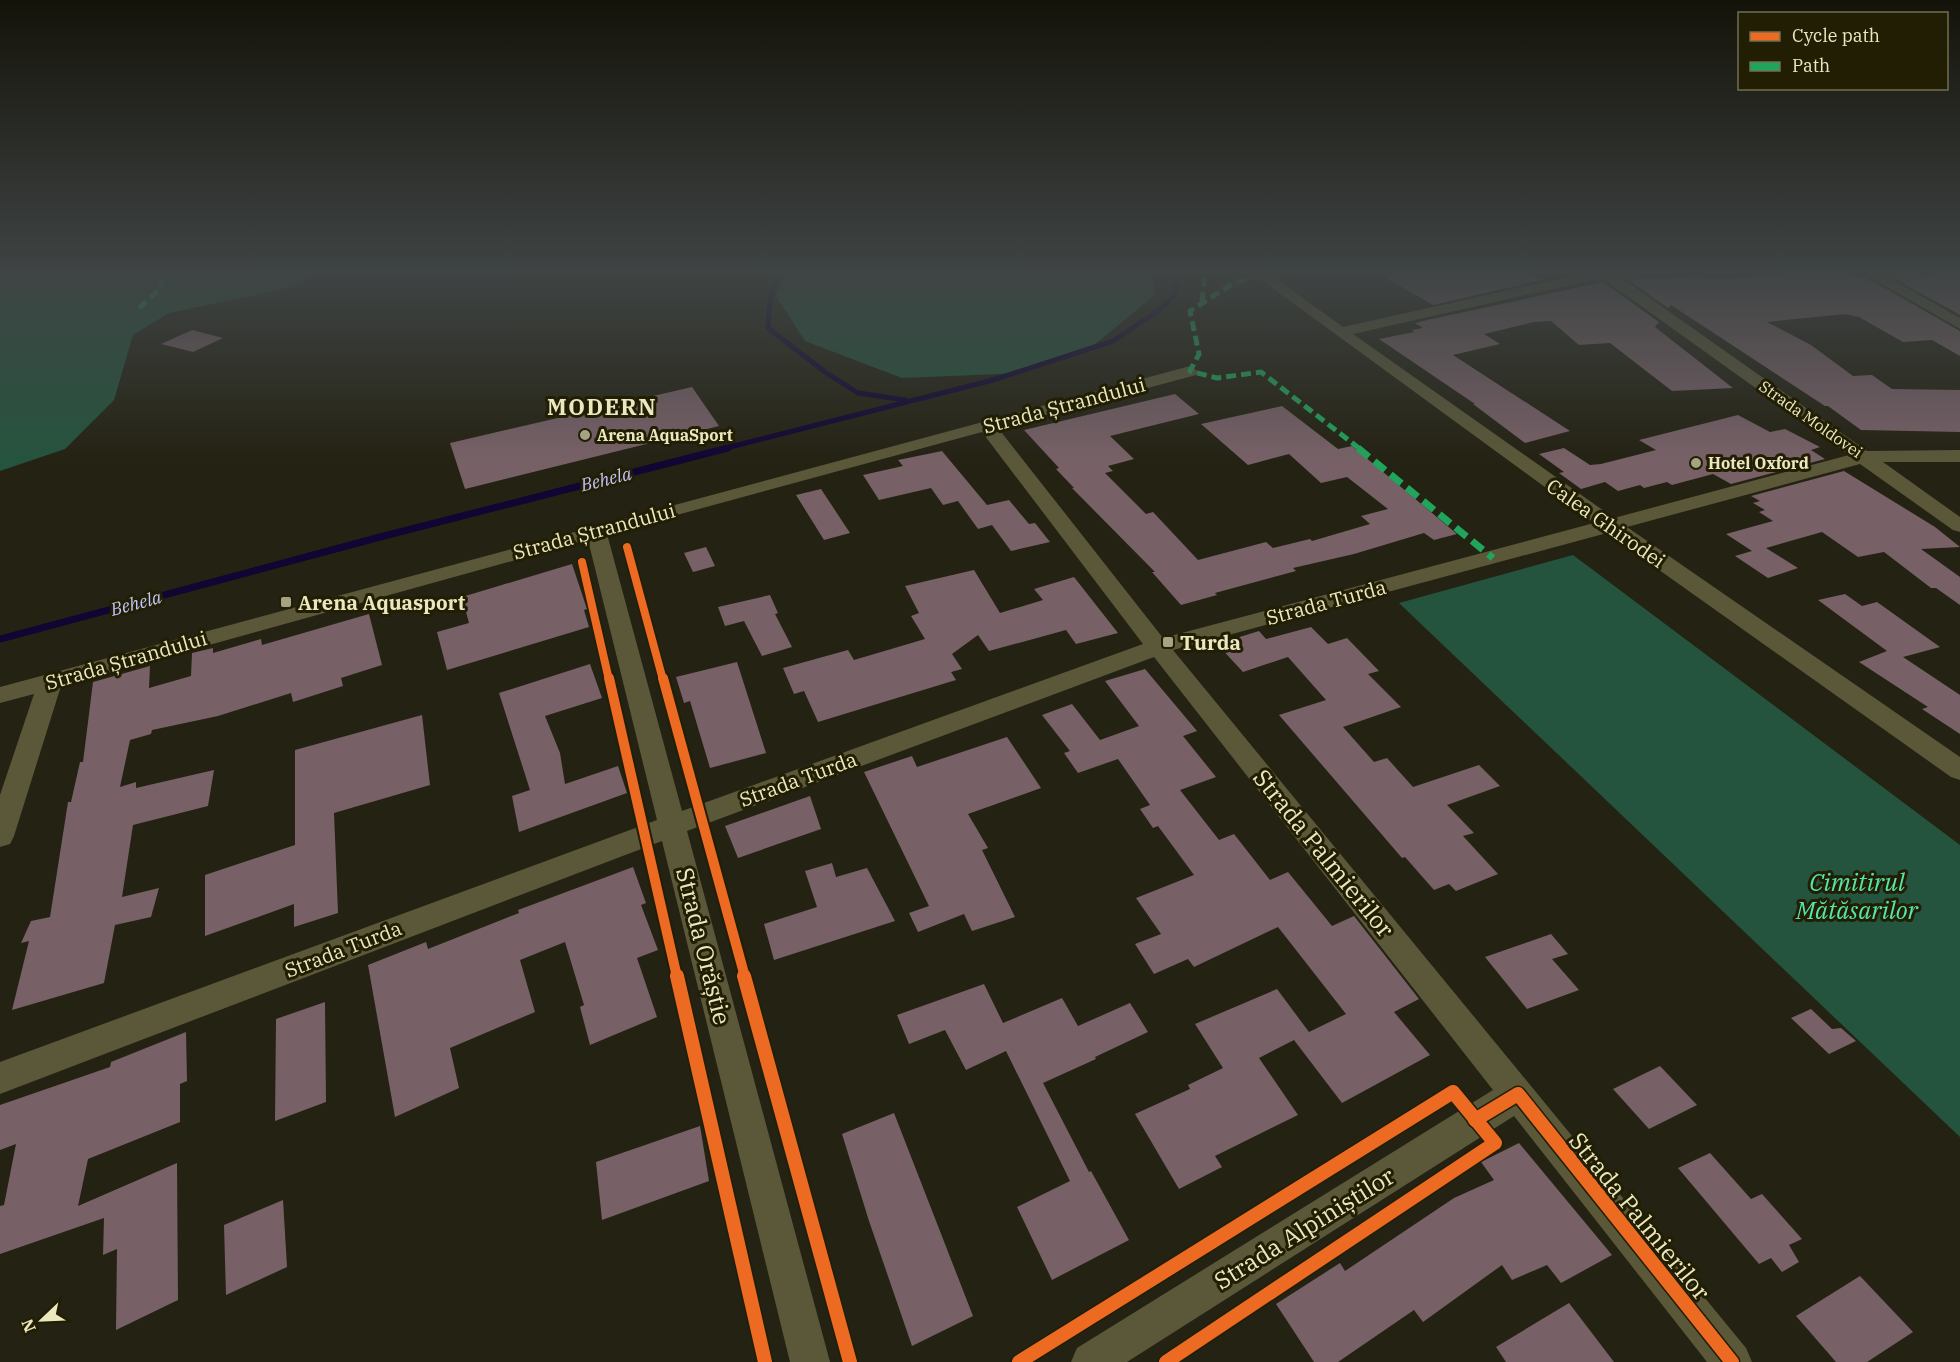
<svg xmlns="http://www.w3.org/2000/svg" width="1960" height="1362" font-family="'IBM Plex Serif',serif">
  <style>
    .green { fill: #25543e }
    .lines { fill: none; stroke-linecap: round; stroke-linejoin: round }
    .stream-far1 { stroke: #110533; stroke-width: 5 }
    .stream { stroke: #110533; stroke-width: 7 }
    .building { fill: #776167 }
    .minor { fill: #5b5839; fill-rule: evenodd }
    .quiet-far1 { stroke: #20a55d; stroke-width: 5; stroke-dasharray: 10 5; stroke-linecap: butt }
    .quiet { stroke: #20a55d; stroke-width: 7; stroke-dasharray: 14 7; stroke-linecap: butt }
    .cycleway-far2-casing { stroke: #211e04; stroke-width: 11 }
    .cycleway-far1-casing { stroke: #211e04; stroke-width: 14 }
    .cycleway-casing { stroke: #211e04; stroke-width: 17 }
    .cycleway-far2 { stroke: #ed6a23; stroke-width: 8 }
    .cycleway-far1 { stroke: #ed6a23; stroke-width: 10 }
    .cycleway { stroke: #ed6a23; stroke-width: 14 }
    .poi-dot { fill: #a5a383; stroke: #211e04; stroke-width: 2 }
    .labels { text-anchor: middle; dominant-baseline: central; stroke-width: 6; stroke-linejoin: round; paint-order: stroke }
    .far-street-label { font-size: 16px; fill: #ebe8bf; stroke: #211e04 }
    .far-poi-label { font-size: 16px; font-weight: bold; fill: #ebe8bf; stroke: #211e04; text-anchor: start }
    .far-water-label { font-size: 18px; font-style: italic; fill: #c3c5fb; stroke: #211e04 }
    .street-label { font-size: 20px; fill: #ebe8bf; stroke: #211e04 }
    .poi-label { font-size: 20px; font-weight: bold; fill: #ebe8bf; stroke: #211e04; text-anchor: start }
    .far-district-label { font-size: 22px; font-weight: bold; letter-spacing: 1.5px; fill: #ebe8bf; stroke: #211e04 }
    .near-street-label { font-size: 24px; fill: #ebe8bf; stroke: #211e04 }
    .near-park-label { font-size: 24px; font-style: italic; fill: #55e6ad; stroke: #211e04 }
  </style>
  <rect width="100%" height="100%" fill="#242213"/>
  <g class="green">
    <path d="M0 271H326L279 290 169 313 133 335 114 400 65 449 0 471Z"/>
    <path d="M784 271H1154V296L1088 350 1021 373 902 378 805 341 776 296Z"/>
    <path d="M1573 555 1960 845V1137L1399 603Z"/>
  </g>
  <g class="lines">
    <g class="stream-far1">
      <path d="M778 271 770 301 768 328 825 372 858 393 905 400"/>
      <path d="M722 449 993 380 1113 341 1159 310 1174 296 1177 271"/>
    </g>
    <path class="stream" d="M0 639 380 537 728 448"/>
  </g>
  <g class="building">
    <path d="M1374 271H1525L1543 280 1433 305Z"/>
    <path d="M1845 271 1855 277H1865L1960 331V356L1932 340 1903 342 1859 317 1845 314 1767 322 1811 345 1853 376 1872 375 1892 389 1960 390V432L1861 430 1828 406H1825L1671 305 1668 308 1627 279 1701 276 1705 279Z"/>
    <path d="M1945 271H1960V315L1888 275 1915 273 1923 277Z"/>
    <path d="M1603 282 1659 322 1655 327 1733 388 1672 391 1610 343 1579 345 1551 321 1534 322 1484 334 1500 344 1453 355 1570 431 1525 443 1473 404H1475L1379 339 1414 332 1412 330 1423 328 1415 323 1427 320Z"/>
    <path d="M192 330 223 338 193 352 161 344Z"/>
    <path d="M692 387 719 426 465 489 450 443Z"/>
    <path d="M1175 394 1199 414 1110 436 1134 459 1108 466 1113 471 1105 473 1146 514 1153 512 1198 560 1266 542 1273 548 1310 539 1312 541 1370 524 1361 516 1388 509 1347 477 1321 483 1289 454 1248 465 1201 424 1282 406 1338 449 1352 446 1457 534 1434 540 1424 533 1354 554 1293 568 1296 571 1215 593 1217 595 1181 605 1152 572H1155L1072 488H1074L1056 469 1059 468 1024 430Z"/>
    <path d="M1738 415 1770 432 1785 429 1820 447 1811 450 1825 459 1731 484 1713 474 1672 485 1667 482 1644 488 1640 485 1618 491 1605 482 1581 489 1559 473 1564 472 1539 454 1564 448 1590 465 1601 464 1656 450 1639 440Z"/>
    <path d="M942 451 987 505 1009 500 1029 524 1035 523 1050 542 1011 551 992 525 978 529 958 501 943 505 931 488 879 500 863 475 903 466 898 460Z"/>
    <path d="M1844 471 1935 527 1960 547 1921 549 1960 577V605L1936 588H1931L1884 552 1858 557 1822 532 1766 548 1798 568 1768 578 1735 556 1752 551 1726 534 1773 521 1759 512 1765 510 1753 503 1760 501 1751 496Z"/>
    <path d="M821 489 850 533 824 540 796 495Z"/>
    <path d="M706 547 715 566 693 572 684 553Z"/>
    <path d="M572 564 587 609 584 610 589 627 447 670 437 632 469 623 462 597Z"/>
    <path d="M974 570 1000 613 1043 600 1034 589 1074 577 1118 633 1076 644 1066 630 989 651 978 635 952 654 962 669 951 672 956 680 818 722 804 691 794 694 783 668 848 650 854 660 925 639 911 616 919 613 905 586Z"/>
    <path d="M1845 594 1862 606 1877 602 1940 647 1903 657 1960 695V734L1922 709 1928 707 1859 662 1887 651 1818 600Z"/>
    <path d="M770 595 778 613 775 614 792 647 762 656 744 621 725 626 718 607Z"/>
    <path d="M369 614 382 665 341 678 343 686 293 702 291 693 218 716 152 730 151 734 130 740 120 787 136 782V788L214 770 208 806 133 825 122 897 159 888 151 917 115 925 104 983 12 1010 29 941 21 943 31 921 50 917 68 802H71L80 762H83L93 682 150 666 149 688 191 676 192 653 213 648V653L261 639 262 645Z"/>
    <path d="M1311 627 1328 644 1347 638 1379 671 1368 674 1401 707 1343 727 1374 762 1387 758 1413 787 1479 765 1500 786 1447 805 1474 833 1463 836 1498 874 1456 891 1449 884 1434 890 1405 857 1402 858 1279 715 1326 700 1288 657 1243 672 1217 644 1259 631 1266 639Z"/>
    <path d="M737 662 766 753 710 768 690 701 684 703 676 677Z"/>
    <path d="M590 664 602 698 545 716 560 753 565 784 618 766 627 793 519 832 512 796 530 790 499 693Z"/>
    <path d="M1145 669 1197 731 1183 736 1216 777 1180 790 1219 840 1234 834 1270 880 1288 872 1332 926 1354 916 1419 999 1394 1012 1430 1055 1342 1103 1294 1040 1259 1058 1298 1115 1215 1156 1222 1167 1179 1189 1135 1114 1190 1089 1188 1085 1223 1068 1195 1024 1277 989 1309 1032 1346 1014 1278 927 1194 967 1188 959 1154 974 1135 944 1161 934 1136 898 1194 875 1158 826 1153 828 1140 809 1150 805 1118 759 1078 773 1064 753 1070 751 1042 715 1072 704 1100 740 1139 726 1105 681Z"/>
    <path d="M422 715 430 785 334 813 338 913 294 927V904L205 936V875L295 845V750Z"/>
    <path d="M1007 737 1041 788 968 814 988 848 982 850 1015 917 972 931 964 914 918 932 909 913 929 906 864 772 912 756 917 767Z"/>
    <path d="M810 796 821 829 738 858 725 826Z"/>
    <path d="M832 863 836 877 867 868 895 921 774 960 764 924 817 907 805 871Z"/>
    <path d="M633 867 646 903 641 905 658 950 637 958 657 1017 590 1045 580 1007 584 1005 565 942 520 960 535 1012 450 1048 459 1088 395 1117 368 965 426 942 428 949 519 913 518 910Z"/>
    <path d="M1551 934 1568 954 1552 959 1579 990 1527 1009 1485 957Z"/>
    <path d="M984 984 1003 1023 1062 998 1078 1026 1130 1003 1148 1032 1095 1057 1096 1059 1043 1083 1089 1172 1091 1171 1129 1240 1052 1280 1017 1207 1070 1181 1006 1051 966 1070 945 1030 909 1044 897 1015Z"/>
    <path d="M325 1002 326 1102 275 1121 276 1019Z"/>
    <path d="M1811 1009 1832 1029 1841 1028 1856 1041 1829 1054 1791 1018Z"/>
    <path d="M186 1032 187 1081 180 1084V1122L88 1159 78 1206 177 1163 178 1300 116 1330 117 1249 103 1255 104 1218 0 1254V1206L4 1205 16 1144 0 1150V1105L110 1067 111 1062Z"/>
    <path d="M1660 1066 1697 1105 1649 1129 1613 1089Z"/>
    <path d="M894 1113 973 1316 912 1346 869 1221 842 1134Z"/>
    <path d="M700 1126 709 1181 602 1220 596 1162Z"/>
    <path d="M1519 1143 1612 1255 1561 1283 1547 1265 1512 1280 1502 1265 1423 1322 1414 1310 1338 1362H1314L1276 1304 1340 1263 1345 1271 1454 1198 1494 1180 1481 1162Z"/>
    <path d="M1710 1153 1751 1199 1762 1194 1802 1239 1789 1245 1799 1262 1782 1272 1771 1258 1759 1264 1678 1168Z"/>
    <path d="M283 1200 287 1267 226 1295 224 1225Z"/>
    <path d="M1860 1276 1913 1332 1867 1362H1836L1796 1316Z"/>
    <path d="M1569 1303 1614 1362H1506L1496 1347Z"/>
  </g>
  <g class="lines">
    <g class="minor">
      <path d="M1249 271H1265L1343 327 1594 271H1681L1674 275 1620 277 1867 451 1960 450V462H1883L1960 517V532L1953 530 1860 464 1627 527 1960 757V780L1951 777 1607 533 1173 650 1746 1348 1752 1362H1707L1514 1116 1127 1362H1071L1077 1348 1493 1090 1154 657 687 831 830 1362H790L662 841 0 1094V1062L657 820 588 540 61 686 14 836 10 844 0 847V795L34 694 0 703V687L1190 366 1198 371 1196 375 998 428 1163 638 1594 523ZM1602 278 1849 455 1614 518 1353 334ZM982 432 1143 644 682 811 607 534Z"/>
      <path d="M1860 271H1877L1960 318V329Z"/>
    </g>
    <g class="quiet-far1">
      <path d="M1260 274 1232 284 1190 311 1199 354 1190 371 1217 378 1261 372 1360 449"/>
      <path d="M1202 302 1205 271"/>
      <path d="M139 308 159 290 167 271"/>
    </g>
    <path class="quiet" d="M1358 448 1493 558"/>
    <defs>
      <g id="cycleway-far2">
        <path d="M627 547 663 680"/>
        <path d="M582 562 609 680"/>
      </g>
      <g id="cycleway-far1">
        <path d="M609 678 677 977"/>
        <path d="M663 678 745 977"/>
      </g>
      <g id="cycleway">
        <path d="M677 976 765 1362"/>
        <path d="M744 976 850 1362"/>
        <path d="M1475 1120 1518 1094 1732 1362"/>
        <path d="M1019 1362 1453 1092 1495 1143 1166 1362"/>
      </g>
    </defs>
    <use href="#cycleway-far2" class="cycleway-far2-casing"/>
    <use href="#cycleway-far1" class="cycleway-far1-casing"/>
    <use href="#cycleway" class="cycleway-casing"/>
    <use href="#cycleway-far2" class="cycleway-far2"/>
    <use href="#cycleway-far1" class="cycleway-far1"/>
    <use href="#cycleway" class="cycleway"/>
  </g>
  <linearGradient id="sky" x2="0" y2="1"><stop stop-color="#14130a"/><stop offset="0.59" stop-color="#3f4444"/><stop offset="1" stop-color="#3f4444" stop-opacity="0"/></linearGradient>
  <rect width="1960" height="462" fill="url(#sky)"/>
  <g class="poi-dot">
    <circle cx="585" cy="435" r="6"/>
    <circle cx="1696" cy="463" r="6"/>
    <rect x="280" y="596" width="12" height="12" rx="3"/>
    <rect x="1162" y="636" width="12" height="12" rx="3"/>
  </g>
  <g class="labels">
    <g class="far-street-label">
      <text transform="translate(1811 419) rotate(35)">Strada Moldovei</text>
    </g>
    <g class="far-poi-label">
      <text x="597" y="435">Arena AquaSport</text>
      <text x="1708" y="463">Hotel Oxford</text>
    </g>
    <g class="far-water-label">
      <text transform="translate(606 479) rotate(-14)">Behela</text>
      <text transform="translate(136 603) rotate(-15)">Behela</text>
    </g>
    <g class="street-label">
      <text transform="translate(1064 405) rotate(-15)">Strada Ștrandului</text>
      <text transform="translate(1606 523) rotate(35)">Calea Ghirodei</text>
      <text transform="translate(594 531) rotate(-15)">Strada Ștrandului</text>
      <text transform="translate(1326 602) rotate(-15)">Strada Turda</text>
      <text transform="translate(126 660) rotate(-16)">Strada Ștrandului</text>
      <text transform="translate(798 779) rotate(-20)">Strada Turda</text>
      <text transform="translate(343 949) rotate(-21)">Strada Turda</text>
    </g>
    <g class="poi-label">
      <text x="298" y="602">Arena Aquasport</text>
      <text x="1180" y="642">Turda</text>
    </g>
    <g class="far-district-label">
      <text x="602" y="406">MODERN</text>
    </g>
    <g class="near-street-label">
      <text transform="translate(1324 853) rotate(51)">Strada Palmierilor</text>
      <text transform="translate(704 946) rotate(76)">Strada Orăștie</text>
      <text transform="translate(1640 1216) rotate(51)">Strada Palmierilor</text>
      <text transform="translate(1304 1228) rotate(-32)">Strada Alpiniștilor</text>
    </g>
    <g class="near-park-label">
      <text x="1857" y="882">Cimitirul<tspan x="1857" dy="28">Mătăsarilor</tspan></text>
    </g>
  </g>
  <rect x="1738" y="12" width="210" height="78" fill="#211e04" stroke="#726f4f" stroke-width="1.5"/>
  <rect x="1750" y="32" width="30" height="9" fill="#ed6a23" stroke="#726f4f" stroke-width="1.5"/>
  <text x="1792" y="42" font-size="18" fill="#ebe8bf">Cycle path</text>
  <rect x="1750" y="62" width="30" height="9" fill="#20a55d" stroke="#726f4f" stroke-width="1.5"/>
  <text x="1792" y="72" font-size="18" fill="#ebe8bf">Path</text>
  <g transform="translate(42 1320) rotate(247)" stroke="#211e04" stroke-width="4.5" paint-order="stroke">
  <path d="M0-4.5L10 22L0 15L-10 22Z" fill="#ebe8bf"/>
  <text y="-9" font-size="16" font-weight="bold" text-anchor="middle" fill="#ebe8bf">N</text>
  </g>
</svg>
